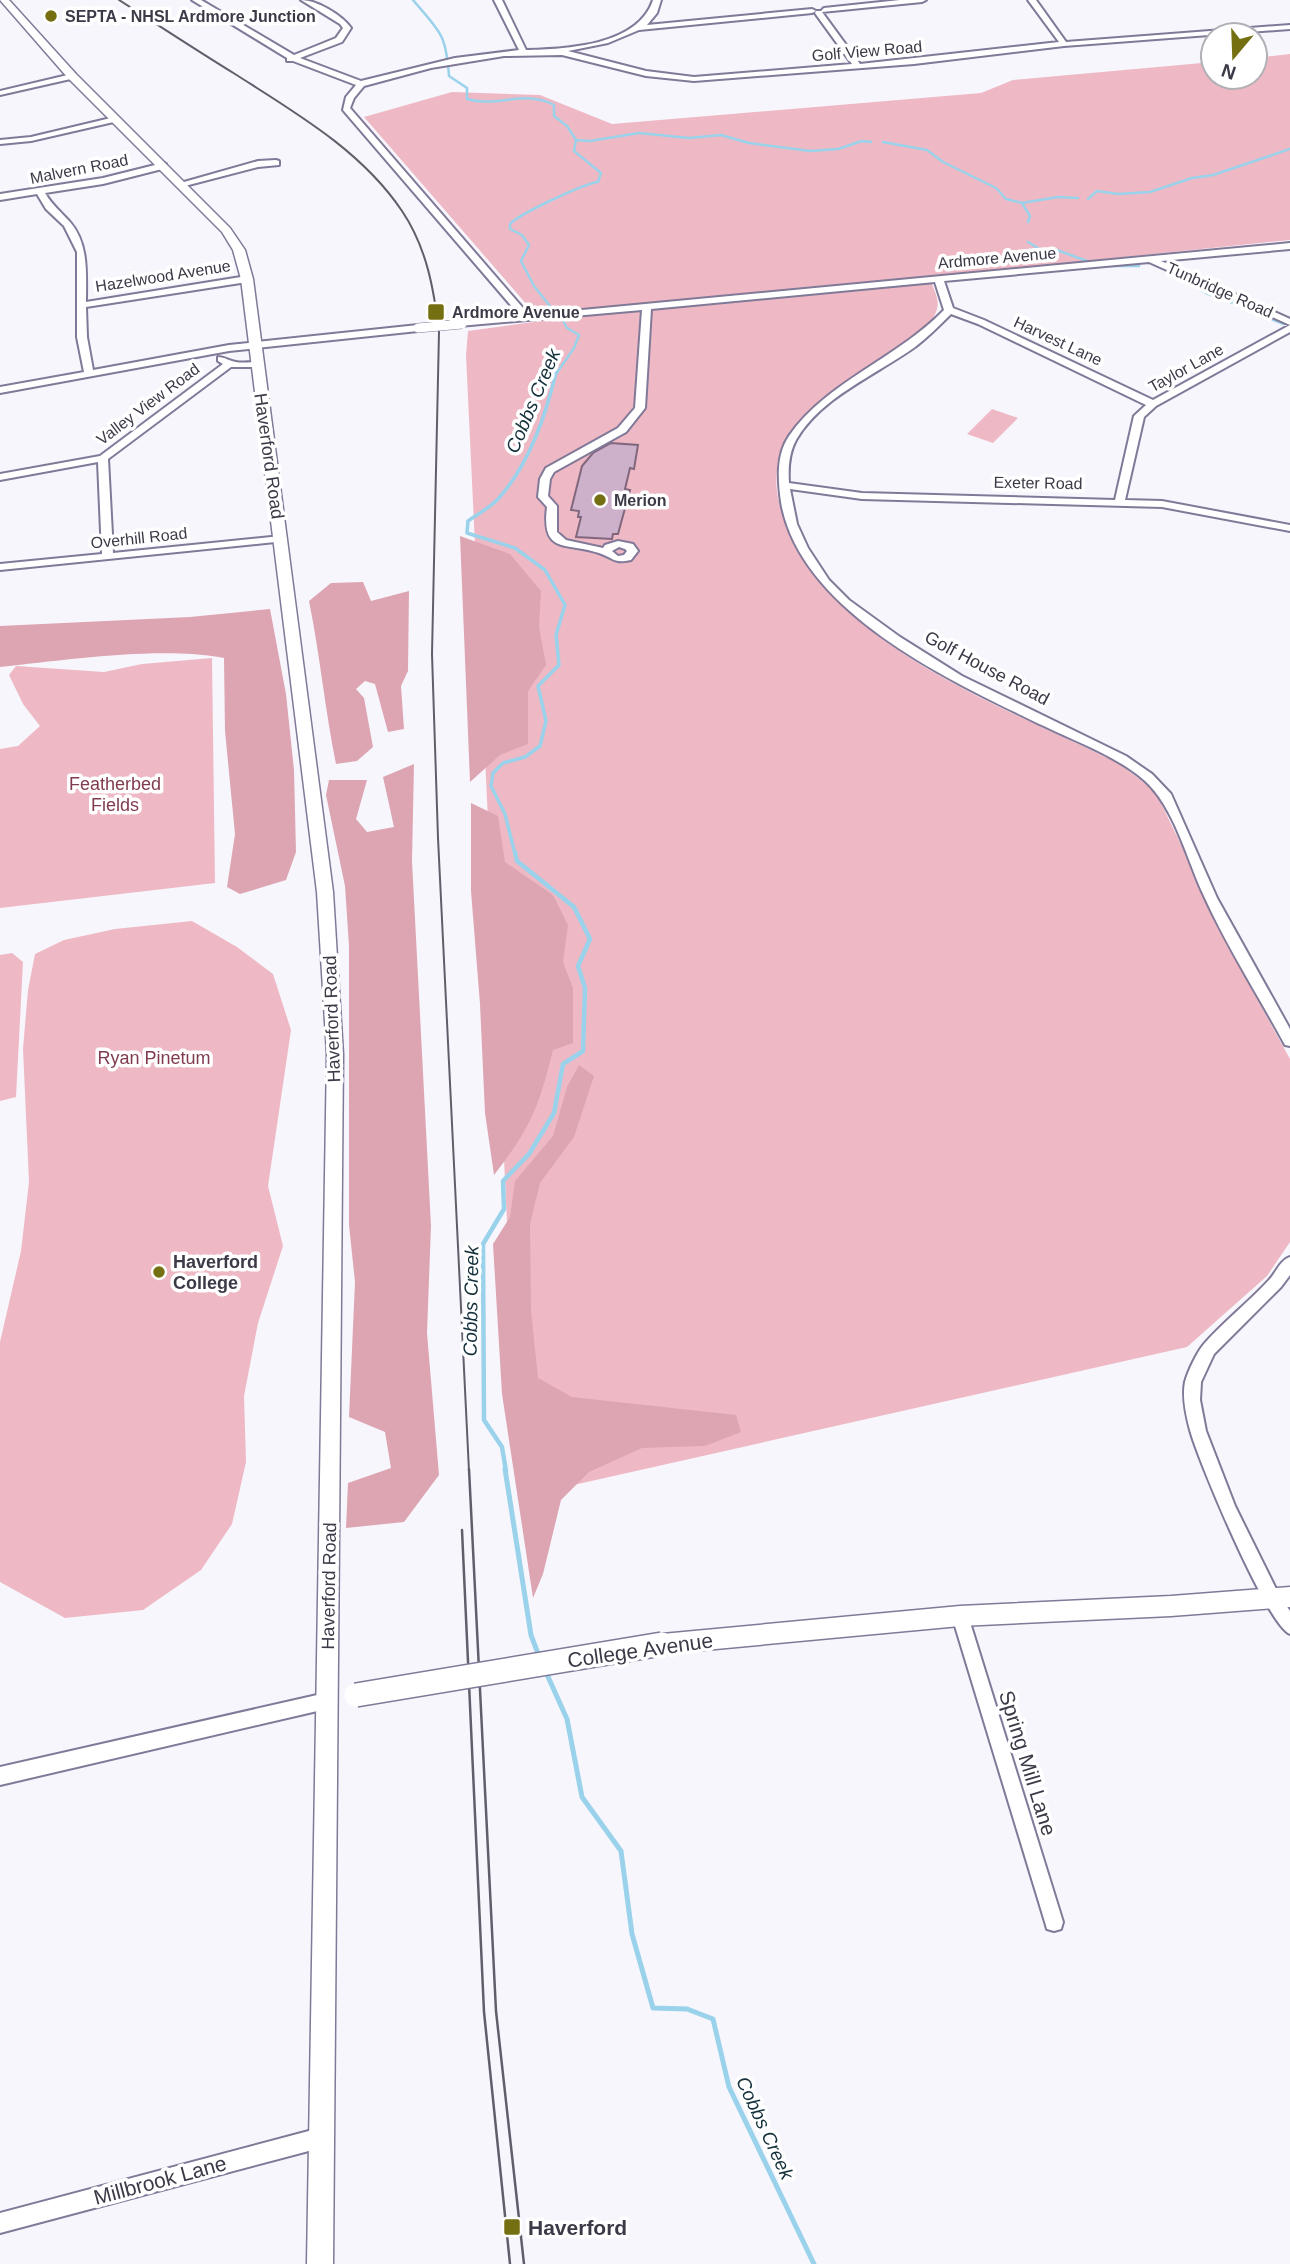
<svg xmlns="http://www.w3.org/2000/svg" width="1290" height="2264" font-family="Helvetica,sans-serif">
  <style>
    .green { fill: #eeb9c4 }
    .forest { fill: #dda5b2 }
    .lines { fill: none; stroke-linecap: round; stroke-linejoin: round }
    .stream-far3 { stroke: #99d2ea; stroke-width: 2.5 }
    .stream-far2 { stroke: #99d2ea; stroke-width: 3.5 }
    .stream-far1 { stroke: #99d2ea; stroke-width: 4.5 }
    .stream { stroke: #99d2ea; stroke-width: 5 }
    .building { fill: #cdb0ca; stroke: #81677e; stroke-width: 2 }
    .minor-casing { stroke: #807998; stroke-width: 4 }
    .major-casing { stroke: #807998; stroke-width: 3 }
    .minor { fill: #fff; fill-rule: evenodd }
    .major { fill: #fff; fill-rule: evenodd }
    .tram-far1 { stroke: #615e6b; stroke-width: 2 }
    .tram { stroke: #615e6b; stroke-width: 2.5 }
    .minor-bridge-casing { stroke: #807998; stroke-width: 10; stroke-linecap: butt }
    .major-bridge-casing { stroke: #807998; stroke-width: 26; stroke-linecap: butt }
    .minor-bridge { stroke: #fff; stroke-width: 9 }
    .major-bridge { stroke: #fff; stroke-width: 23 }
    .poi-dot { fill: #747012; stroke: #fff; stroke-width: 2.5 }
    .labels { text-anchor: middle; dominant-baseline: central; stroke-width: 7; stroke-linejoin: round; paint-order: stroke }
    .far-poi-label { font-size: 16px; font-weight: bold; fill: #3d3a48; stroke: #fff; text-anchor: start }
    .far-street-label { font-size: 16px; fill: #3d3a48; stroke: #fff }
    .street-label { font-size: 18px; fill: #3d3a48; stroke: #fff }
    .park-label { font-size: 18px; fill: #813b4f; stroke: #fff }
    .poi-label { font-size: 18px; font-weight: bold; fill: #3d3a48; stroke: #fff; text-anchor: start }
    .water-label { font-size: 19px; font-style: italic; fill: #132f3a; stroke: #fff }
    .near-street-label { font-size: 21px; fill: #3d3a48; stroke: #fff }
    .near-poi-label { font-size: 21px; font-weight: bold; fill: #3d3a48; stroke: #fff; text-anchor: start }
  </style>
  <rect width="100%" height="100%" fill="#f7f6fd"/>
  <g class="green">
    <path d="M1290 54V240L929 277C936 295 944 305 930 322L800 421C769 463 770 493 794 539 803 557 815 577 829 592 900 670 1022 716 1116 762L1141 780 1157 795 1246 979 1290 1059V1242L1267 1276 1187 1347 520 1497 466 355 468 331 541 321 364 117 452 92 540 95 612 124 981 93 1013 80 1213 62V77H1255V58Z"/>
    <path d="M992 409 1018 418 993 443 967 434Z"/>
    <path d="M212 658 215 883 0 908V749L18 746 40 726 23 704 9 675 16 666 104 672 142 664Z"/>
    <path d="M192 921 237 947 273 974 291 1030 268 1186 283 1246 258 1323 244 1396 246 1462 232 1524 201 1570 143 1610 65 1618 0 1582V1342L21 1251 29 1182 23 1049 28 990 35 954 64 940 115 929Z"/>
    <path d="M12 953 23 962 16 1097 0 1101V955Z"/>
  </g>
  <g class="forest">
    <path d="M460 536 510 554 541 591 539 627 546 665 528 691V744L500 755 470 782Z"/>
    <path d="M363 582 371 601 409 591 408 671 401 686 404 729 388 732 375 684 365 681 356 689 364 698 373 747 357 761 336 764C325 710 320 655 309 601L331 583Z"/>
    <path d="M270 609 286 694 294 770 296 852 286 880 240 894 227 887 235 834 225 731 224 658C159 646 67 660 0 667V626L190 617Z"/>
    <path d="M414 764 412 861 431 1226 427 1333 439 1475 404 1522 346 1528 348 1483 391 1468 385 1432 349 1417 355 1282 349 1225V946L345 886 326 795 329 780H367L356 819 367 832 394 827 383 777Z"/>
    <path d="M471 803 498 816 505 862 553 895 568 925 563 962 573 988V1043L553 1050C539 1107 530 1129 494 1175L485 1113 480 1004 471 891Z"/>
    <path d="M579 1065 594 1076 574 1137 540 1183 530 1224 531 1310 538 1378 572 1397 736 1415 741 1432 705 1446 642 1448 589 1472 561 1500 543 1574 533 1598 502 1394 493 1244 510 1217 515 1181 553 1136 567 1087Z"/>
  </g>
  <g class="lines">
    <g class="stream-far3">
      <path d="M413 0C440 32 446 33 449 76L467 88V99C496 108 526 89 554 105V116L567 126 576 140 574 151 601 173 598 182C583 184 519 214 510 224V229L522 235 529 245 521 261 534 286 553 310"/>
      <path d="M576 140 590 141 639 133 689 138 721 135 749 143 810 151 838 149 862 141 871 142"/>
      <path d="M883 142 927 150 943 162 996 188 1006 199 1022 203 1030 216 1028 222"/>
      <path d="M1088 199 1097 191 1118 194 1150 192 1192 178 1213 175 1290 149"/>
      <path d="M1022 203 1058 197 1078 198"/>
      <path d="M1028 242 1041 250 1054 249 1087 261"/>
      <path d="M1104 266H1139"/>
      <path d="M1174 275 1208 294 1233 303"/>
      <path d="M1243 308 1284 324"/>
      <path d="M556 374 574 348 579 335 567 328 562 319"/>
    </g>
    <path class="stream-far2" d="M515 854 505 814 491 786 493 773 503 763 525 757 540 746 546 721 538 686 559 665 556 635 565 605 545 570 515 548 467 533 468 521C478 514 491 507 499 498 529 464 546 415 556 372"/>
    <path class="stream-far1" d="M506 1471 502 1447 484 1420 483 1244 504 1209 503 1181 529 1154 554 1113 563 1064 583 1051 585 988 578 966 590 939 574 907 517 861 515 852"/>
    <g class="stream">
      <path d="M505 1469 531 1635 540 1659"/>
      <path d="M545 1670 567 1719 582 1797 621 1851 632 1934 653 2008 687 2009 713 2019 729 2087 814 2264"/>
    </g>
  </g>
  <path class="building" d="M611 443 638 445 634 469 630 468 625 489 630 490 618 534H613L612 539 576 537 581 517H578L579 511 571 510 582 466 593 453Z"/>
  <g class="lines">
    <defs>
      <g id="minor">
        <path d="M192 0H201L294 55 336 38 343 28 340 24 301 0C317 0 342 15 351 28L342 42 300 58 361 81 455 58 519 50 494 0H502L526 50C566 49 638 46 653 0H661L657 13 647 25 812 9 816 11 812 13 639 30 608 43 568 51 646 71 694 77 852 64 815 13 816 11H821L824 8 900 0H926L922 2 822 12 860 64 1059 42 1028 0H1036L1066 42 1290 25V29L1064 46 914 64 694 81 646 76 562 55 504 56 431 68 364 86 354 98 350 108 529 315 1290 243V249L1161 261 1290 319V325L1149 262 944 281 953 308 984 320 1153 400 1290 325V332L1156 406 1144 417 1125 500 1162 501 1290 525V531L1162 507 862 499 790 489 797 524 808 548 829 580 849 600 900 637 962 676 1126 756 1152 774 1171 794 1217 898 1290 1029V1046L1285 1045C1258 995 1227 947 1204 896 1187 860 1174 806 1144 780 1116 756 1079 743 1046 727 954 683 800 613 781 502 778 480 776 455 789 436 826 382 898 358 944 310L935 282 651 309 645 408 626 432 554 472 550 479 548 496 557 506V532L566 540 603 548 605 545 618 541 633 544 638 551 631 560C613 564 614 558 599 553 566 542 541 555 547 507L538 497 540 479 546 468 618 428 635 408 642 310 459 326V322L462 321 520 316 343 110 346 97 356 85 293 61H287V58ZM951 314 978 324 1146 405 1134 416 1115 500 862 493 789 483C788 468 789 453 796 440 821 397 876 375 915 347 928 337 939 326 951 314ZM619 547 625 549 627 551 624 555 618 556 612 551Z"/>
        <path d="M72 74H75V78L0 95V91Z"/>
        <path d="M115 117 119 119 118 121 31 141 0 144V140L31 137Z"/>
        <path d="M276 160 279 161V165L258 167 181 187 177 184 258 161Z"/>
        <path d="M163 163 166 164V168L103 184 45 193C52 205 61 212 70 222 89 244 86 274 86 302L247 276 252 279 247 282 86 307 87 337 93 370 229 345 418 325 423 328 418 331 229 351 0 393V387L84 372 77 337V252L64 226 46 209 37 194 0 200V194L103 178Z"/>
        <path d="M218 357C225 357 229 361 236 362 245 364 253 360 261 364L256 367H231L108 459 113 553 281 536 286 539 285 541 0 570V564L102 554 98 462 0 480V474L100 456 223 364 218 361Z"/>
        <path d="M1290 1257V1275L1281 1287 1214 1354 1201 1382 1200 1400 1206 1431 1235 1506 1279 1595 1290 1611V1634C1267 1625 1198 1460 1190 1430 1186 1415 1182 1397 1185 1382 1188 1371 1197 1352 1204 1344 1224 1321 1249 1302 1269 1280 1276 1273 1280 1260 1290 1257Z"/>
        <path d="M960 1608 966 1610 968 1616 1063 1922 1061 1929 1054 1931 1047 1929 1045 1922 952 1616 954 1610Z"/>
        <path d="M326 1693 332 1695 335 1701 332 1707 326 1709 0 1785V1767Z"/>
        <path d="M320 2128 327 2131 330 2138 327 2145 320 2148 0 2233V2213Z"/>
      </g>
      <g id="major">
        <path d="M0 0H9L76 74 230 228 245 250 253 279 333 892 343 1054 333 2264H307L327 1054 317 892 241 279 233 250 222 232 68 78Z"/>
        <path d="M1290 1587V1607L1171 1616 960 1626 662 1654 655 1651 651 1644 655 1637 662 1634 960 1606 1171 1596Z"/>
      </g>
    </defs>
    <use href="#minor" class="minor-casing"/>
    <use href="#major" class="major-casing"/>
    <use href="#minor" class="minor"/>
    <use href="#major" class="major"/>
    <path class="tram-far1" d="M119 0C158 25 196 50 235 74 296 113 362 151 402 211 427 248 434 290 439 332L432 654 438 838 469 1471"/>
    <g class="tram">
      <path d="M469 1469 496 2011 524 2264"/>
      <path d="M462 1530 484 2012 510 2264"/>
    </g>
    <defs>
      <path id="minor-bridge" d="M418 328 462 324"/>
      <path id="major-bridge" d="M356 1695 662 1644"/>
    </defs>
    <use href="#minor-bridge" class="minor-bridge-casing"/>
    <use href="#major-bridge" class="major-bridge-casing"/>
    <use href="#minor-bridge" class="minor-bridge"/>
    <use href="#major-bridge" class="major-bridge"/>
  </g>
  <g class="poi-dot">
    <circle cx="51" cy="16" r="7"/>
    <rect x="427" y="303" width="18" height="18" rx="3.5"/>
    <circle cx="600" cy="500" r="7"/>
    <circle cx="159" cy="1272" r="7"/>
    <rect x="503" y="2218" width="18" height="18" rx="3.5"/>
  </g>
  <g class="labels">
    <g class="far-poi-label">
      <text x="65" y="16">SEPTA - NHSL Ardmore Junction</text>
      <text x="452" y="312">Ardmore Avenue</text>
      <text x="614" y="500">Merion</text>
    </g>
    <g class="far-street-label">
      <text transform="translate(867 51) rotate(-5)">Golf View Road</text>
      <text transform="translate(79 169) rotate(-11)">Malvern Road</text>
      <text transform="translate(997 258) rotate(-5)">Ardmore Avenue</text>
      <text transform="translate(163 276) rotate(-9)">Hazelwood Avenue</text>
      <text transform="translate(1220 290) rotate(24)">Tunbridge Road</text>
      <text transform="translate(1058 341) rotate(25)">Harvest Lane</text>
      <text transform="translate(1186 368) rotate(-29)">Taylor Lane</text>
      <text transform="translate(148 404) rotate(-37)">Valley View Road</text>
      <text transform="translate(1038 483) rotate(1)">Exeter Road</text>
      <text transform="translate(139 538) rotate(-6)">Overhill Road</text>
    </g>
    <g class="street-label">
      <text transform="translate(269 456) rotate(82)">Haverford Road</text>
      <text transform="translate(987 668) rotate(28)">Golf House Road</text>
      <text transform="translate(332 1019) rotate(-92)">Haverford Road</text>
      <text transform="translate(329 1586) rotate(-89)">Haverford Road</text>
    </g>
    <g class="park-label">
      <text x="115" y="784">Featherbed<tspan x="115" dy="21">Fields</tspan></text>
      <text x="154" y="1058">Ryan Pinetum</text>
    </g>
    <g class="poi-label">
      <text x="173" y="1262">Haverford<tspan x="173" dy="21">College</tspan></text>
    </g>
    <g class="water-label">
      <text transform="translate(533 401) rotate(-67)">Cobbs Creek</text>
      <text transform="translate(471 1301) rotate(-89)">Cobbs Creek</text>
      <text transform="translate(765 2128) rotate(65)">Cobbs Creek</text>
    </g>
    <g class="near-street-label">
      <text transform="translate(640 1650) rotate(-8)">College Avenue</text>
      <text transform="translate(1028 1763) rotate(73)">Spring Mill Lane</text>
      <text transform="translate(160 2180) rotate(-15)">Millbrook Lane</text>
    </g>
    <g class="near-poi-label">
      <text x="528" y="2227">Haverford</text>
    </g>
  </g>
  <g transform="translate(1234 56) rotate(199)"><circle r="33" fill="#ffffff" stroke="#b1b0b6" stroke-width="2"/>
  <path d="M0-5L12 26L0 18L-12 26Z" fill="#747012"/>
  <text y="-10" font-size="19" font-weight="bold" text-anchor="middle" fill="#3d3a48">N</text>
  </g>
</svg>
